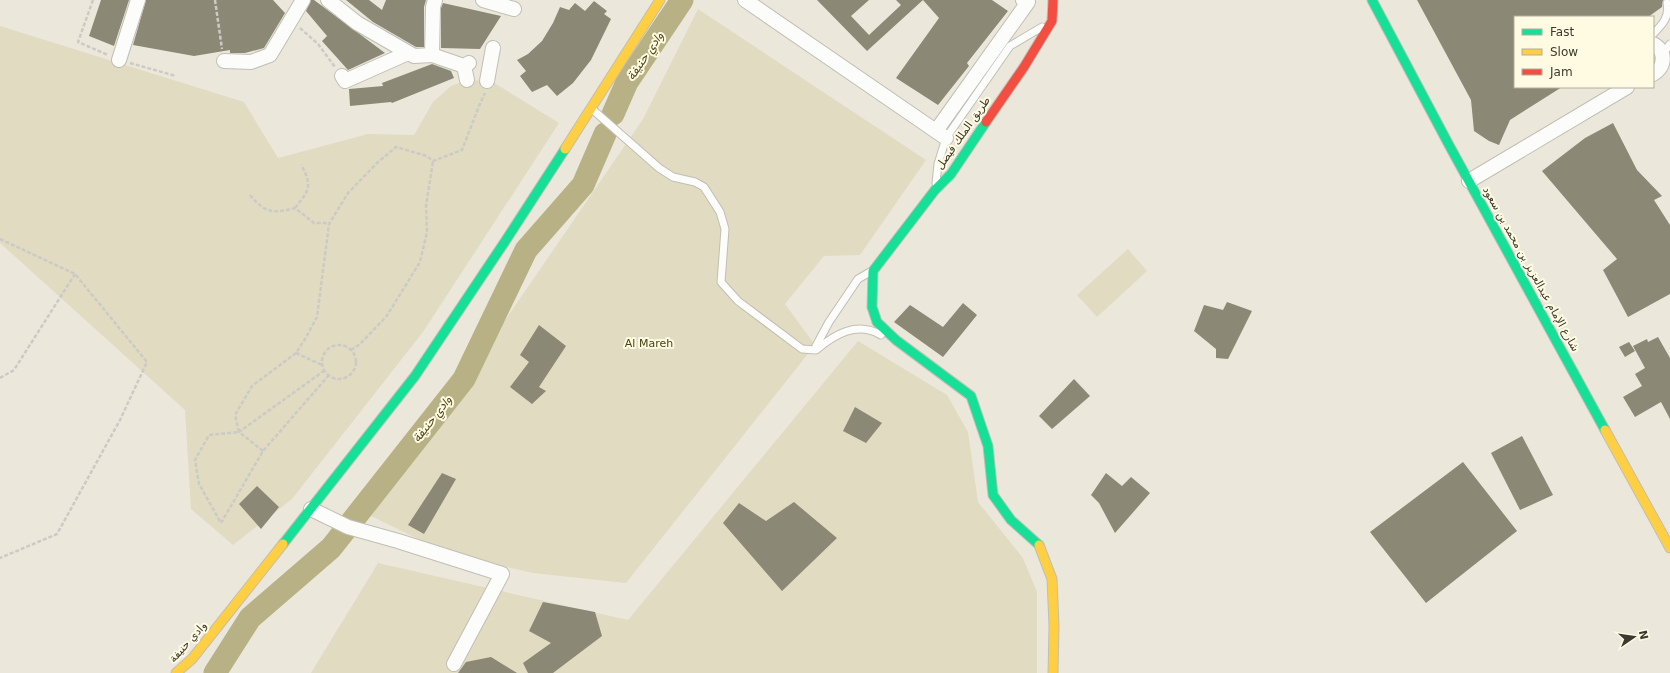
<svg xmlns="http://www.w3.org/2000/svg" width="1670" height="673" font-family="'DejaVu Sans',Vazirmatn,sans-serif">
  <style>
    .green { fill: #e1dbc2 }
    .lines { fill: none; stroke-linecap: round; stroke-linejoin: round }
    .river { stroke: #b9b186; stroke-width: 23 }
    .building { fill: #8b8876 }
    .lane-casing { stroke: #c1bfb4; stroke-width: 9 }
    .street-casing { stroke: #c1bfb4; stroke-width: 16 }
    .fast-casing { stroke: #c1bfb4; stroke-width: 11 }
    .slow-casing { stroke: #c1bfb4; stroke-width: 11 }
    .jam-casing { stroke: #c1bfb4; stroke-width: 11 }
    .path { stroke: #cccac5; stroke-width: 2.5; stroke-dasharray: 4 2; stroke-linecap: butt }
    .lane { stroke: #fcfcfa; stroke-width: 7 }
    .street { stroke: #fcfcfa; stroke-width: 14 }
    .fast { stroke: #16e098; stroke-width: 9 }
    .slow { stroke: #ffcf43; stroke-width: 9 }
    .jam { stroke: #f24e42; stroke-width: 9 }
    .labels { text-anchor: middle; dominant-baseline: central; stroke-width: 4; stroke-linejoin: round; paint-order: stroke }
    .street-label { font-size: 11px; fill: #3c3a30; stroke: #fffae2 }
    .park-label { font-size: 11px; fill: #483f12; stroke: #fffae2 }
    .water-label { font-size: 12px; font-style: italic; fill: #4e4518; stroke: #fffae2 }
  </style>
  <rect width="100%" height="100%" fill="#ebe8db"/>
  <g class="green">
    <path d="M698 9 926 160 860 255 824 256 785 304 815 345 626 583 533 573 449 554 371 516 643 119Z"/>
    <path d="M0 26 244 102 278 158 368 134 414 135 433 102 451 86 467 80 491 81 559 123 423 332 292 499 233 545 191 509 185 410 0 243Z"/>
    <path d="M1128 249 1147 271 1097 317 1077 295Z"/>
    <path d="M858 341 947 395 968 432 978 502 1023 558 1037 592V673H311L378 563 628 620Z"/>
  </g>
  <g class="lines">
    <g class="river">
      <path d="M613 114 627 82 682 0"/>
      <path d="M215 673 250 618 331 548 464 379 526 250 583 185 605 134"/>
    </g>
  </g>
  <g class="building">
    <path d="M101 0H129L114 46 89 36Z"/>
    <path d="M146 0H273L285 13 264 48 245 53H230V50L194 56 133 45Z"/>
    <path d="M311 0H314L385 53 348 70 322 41 327 36 306 11Z"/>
    <path d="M346 0H369L382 10 386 0H426L424 7V47H416L373 22Z"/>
    <path d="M817 0H869L851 16 869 35 901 5 896 0H923L867 51Z"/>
    <path d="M923 0H992L1008 11 967 63 969 66 938 105 896 78 939 18Z"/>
    <path d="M1417 0H1663L1662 7 1648 17H1515V87H1562L1510 120 1499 145 1489 141 1474 131 1471 100Z"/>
    <path d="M594 1 607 11 604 14 611 19 591 60 573 83 557 96 547 85 532 92 520 76 526 71 517 60 528 54 542 41 553 23 560 7 569 10 575 3 585 11Z"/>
    <path d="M443 3 501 16 480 49 441 48V8Z"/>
    <path d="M432 64 451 71 454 78 392 103 391 102 350 106 349 89 383 86 382 83Z"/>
    <path d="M1613 123 1637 170 1662 196 1654 200 1670 225V294L1628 317 1603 270 1617 259 1542 171 1585 138Z"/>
    <path d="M1227 302 1252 311 1228 359 1216 358V349L1194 331 1204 305 1223 310Z"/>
    <path d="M963 303 977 315 943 357 894 322 910 305 943 327Z"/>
    <path d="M539 325 566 346 539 387 546 391 532 404 510 387 529 362 520 355Z"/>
    <path d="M1658 337 1670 358V419L1661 402 1635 417 1623 397 1642 386 1635 374 1645 368 1633 346 1647 339 1648 342Z"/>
    <path d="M1629 342 1635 351 1625 357 1619 347Z"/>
    <path d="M1074 379 1090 396 1052 429 1039 416Z"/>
    <path d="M855 407 882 423 866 443 843 431Z"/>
    <path d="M1522 436 1553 495 1520 510 1491 453Z"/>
    <path d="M1463 462 1517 531 1426 603 1370 532Z"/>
    <path d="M442 473 456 479 424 534 408 525Z"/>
    <path d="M1106 473 1122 486 1131 477 1150 493 1115 533 1099 503 1091 495Z"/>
    <path d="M257 486 279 507 261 529 239 504Z"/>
    <path d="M794 502 837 538 782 591 723 523 739 503 766 521Z"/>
    <path d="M543 602 595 612 602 636 553 673H528L523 663 551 643 529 631Z"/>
    <path d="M491 657 517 673H458L466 662Z"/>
  </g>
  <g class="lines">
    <defs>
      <g id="lane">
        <path d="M1653 34C1662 25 1670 17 1667 3"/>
        <path d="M1663 54 1670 44"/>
        <path d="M592 109 659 168 673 177 695 182 704 187 720 212 725 229 721 282 738 301 802 349 816 350C835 334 857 321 881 335"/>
        <path d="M936 183 938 164 946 138 1010 46 1042 27"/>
        <path d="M816 346 829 322 858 279 870 272"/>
      </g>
      <g id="street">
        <path d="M328 0 357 23 414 56 432 55 464 66 469 63"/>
        <path d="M483 0 514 9"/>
        <path d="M745 0 946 138"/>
        <path d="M1653 44C1666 50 1666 67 1653 74"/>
        <path d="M432 55 433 7 435 0"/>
        <path d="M119 60 138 0"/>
        <path d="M224 61 251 62 270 55 303 0"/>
        <path d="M464 66 467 80"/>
        <path d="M342 76 345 81 408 53"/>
        <path d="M487 81 493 48"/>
        <path d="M936 131 1028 2 1023 0"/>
        <path d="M1469 181 1627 87"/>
        <path d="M311 509 348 527 398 541 502 574 454 664"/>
      </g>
      <g id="fast">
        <path d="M1372 0 1449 145 1605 430"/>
        <path d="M986 122 951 174 935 190 873 271 872 307 877 322 896 340 971 396 988 446 993 495 1011 520 1039 545"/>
        <path d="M283 544 415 376 506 240 565 149"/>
      </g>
      <g id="slow">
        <path d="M565 149 660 0"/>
        <path d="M1605 430 1670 548"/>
        <path d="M1039 545 1052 579 1054 626 1053 673"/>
        <path d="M176 673 192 659 283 544"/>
      </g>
      <path id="jam" d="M986 122 1024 67 1052 21 1053 0"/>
    </defs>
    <use href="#lane" class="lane-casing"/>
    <use href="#street" class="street-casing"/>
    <use href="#fast" class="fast-casing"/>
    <use href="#slow" class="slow-casing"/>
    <use href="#jam" class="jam-casing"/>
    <g class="path">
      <path d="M93 0 78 42 108 55"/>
      <path d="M215 0 222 49"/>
      <path d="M300 28 318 44 335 67"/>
      <path d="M130 63 176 76"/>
      <path d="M250 195C265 213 273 214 295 208L314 223H329"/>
      <path d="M295 208C309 191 313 185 301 165"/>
      <path d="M0 239 75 274 147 362 120 420 57 534 0 558"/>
      <circle cx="339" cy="362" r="17"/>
      <path d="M351 350 360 344 386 317 420 262 427 232 426 206 433 161"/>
      <path d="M296 353 322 365"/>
      <path d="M329 375 263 451 221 523 199 484 195 460 209 435 239 432 235 415 252 386 296 353 305 339 317 317 329 224 348 193 377 163 396 147 427 156 433 161 462 150 479 106 485 93"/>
      <path d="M0 378 14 370 75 274"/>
      <path d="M263 451 239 432 325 370"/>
    </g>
    <use href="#lane" class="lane"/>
    <use href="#street" class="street"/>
    <use href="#fast" class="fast"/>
    <use href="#slow" class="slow"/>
    <use href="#jam" class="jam"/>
  </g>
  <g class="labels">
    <g class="street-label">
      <text transform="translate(963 133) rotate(-55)">طريق الملك فيصل</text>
      <text transform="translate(1531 269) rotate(61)">شارع الإمام عبدالعزيز بن محمد بن سعود</text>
      <text transform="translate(188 642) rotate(-48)">وادي حنيفة</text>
    </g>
    <g class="park-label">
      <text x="649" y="343">Al Mareh</text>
    </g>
    <g class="water-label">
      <text transform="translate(645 56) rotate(-56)">وادي حنيفة</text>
      <text transform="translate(432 419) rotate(-52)">وادي حنيفة</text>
    </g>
  </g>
  <rect x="1514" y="16" width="140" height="72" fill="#fffae2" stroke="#b1ad9b"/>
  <rect x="1522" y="29" width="20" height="6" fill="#16e098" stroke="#b1ad9b"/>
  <text x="1550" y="36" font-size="12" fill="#3c3a30">Fast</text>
  <rect x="1522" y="49" width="20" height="6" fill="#ffcf43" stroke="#b1ad9b"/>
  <text x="1550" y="56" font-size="12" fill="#3c3a30">Slow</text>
  <rect x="1522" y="69" width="20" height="6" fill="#f24e42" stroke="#b1ad9b"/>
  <text x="1550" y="76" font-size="12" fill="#3c3a30">Jam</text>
  <g transform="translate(1634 637) rotate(77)" stroke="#fffae2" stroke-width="3" paint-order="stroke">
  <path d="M0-3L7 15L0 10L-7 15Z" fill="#3c3a30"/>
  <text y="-6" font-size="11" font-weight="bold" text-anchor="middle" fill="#3c3a30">N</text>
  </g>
</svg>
